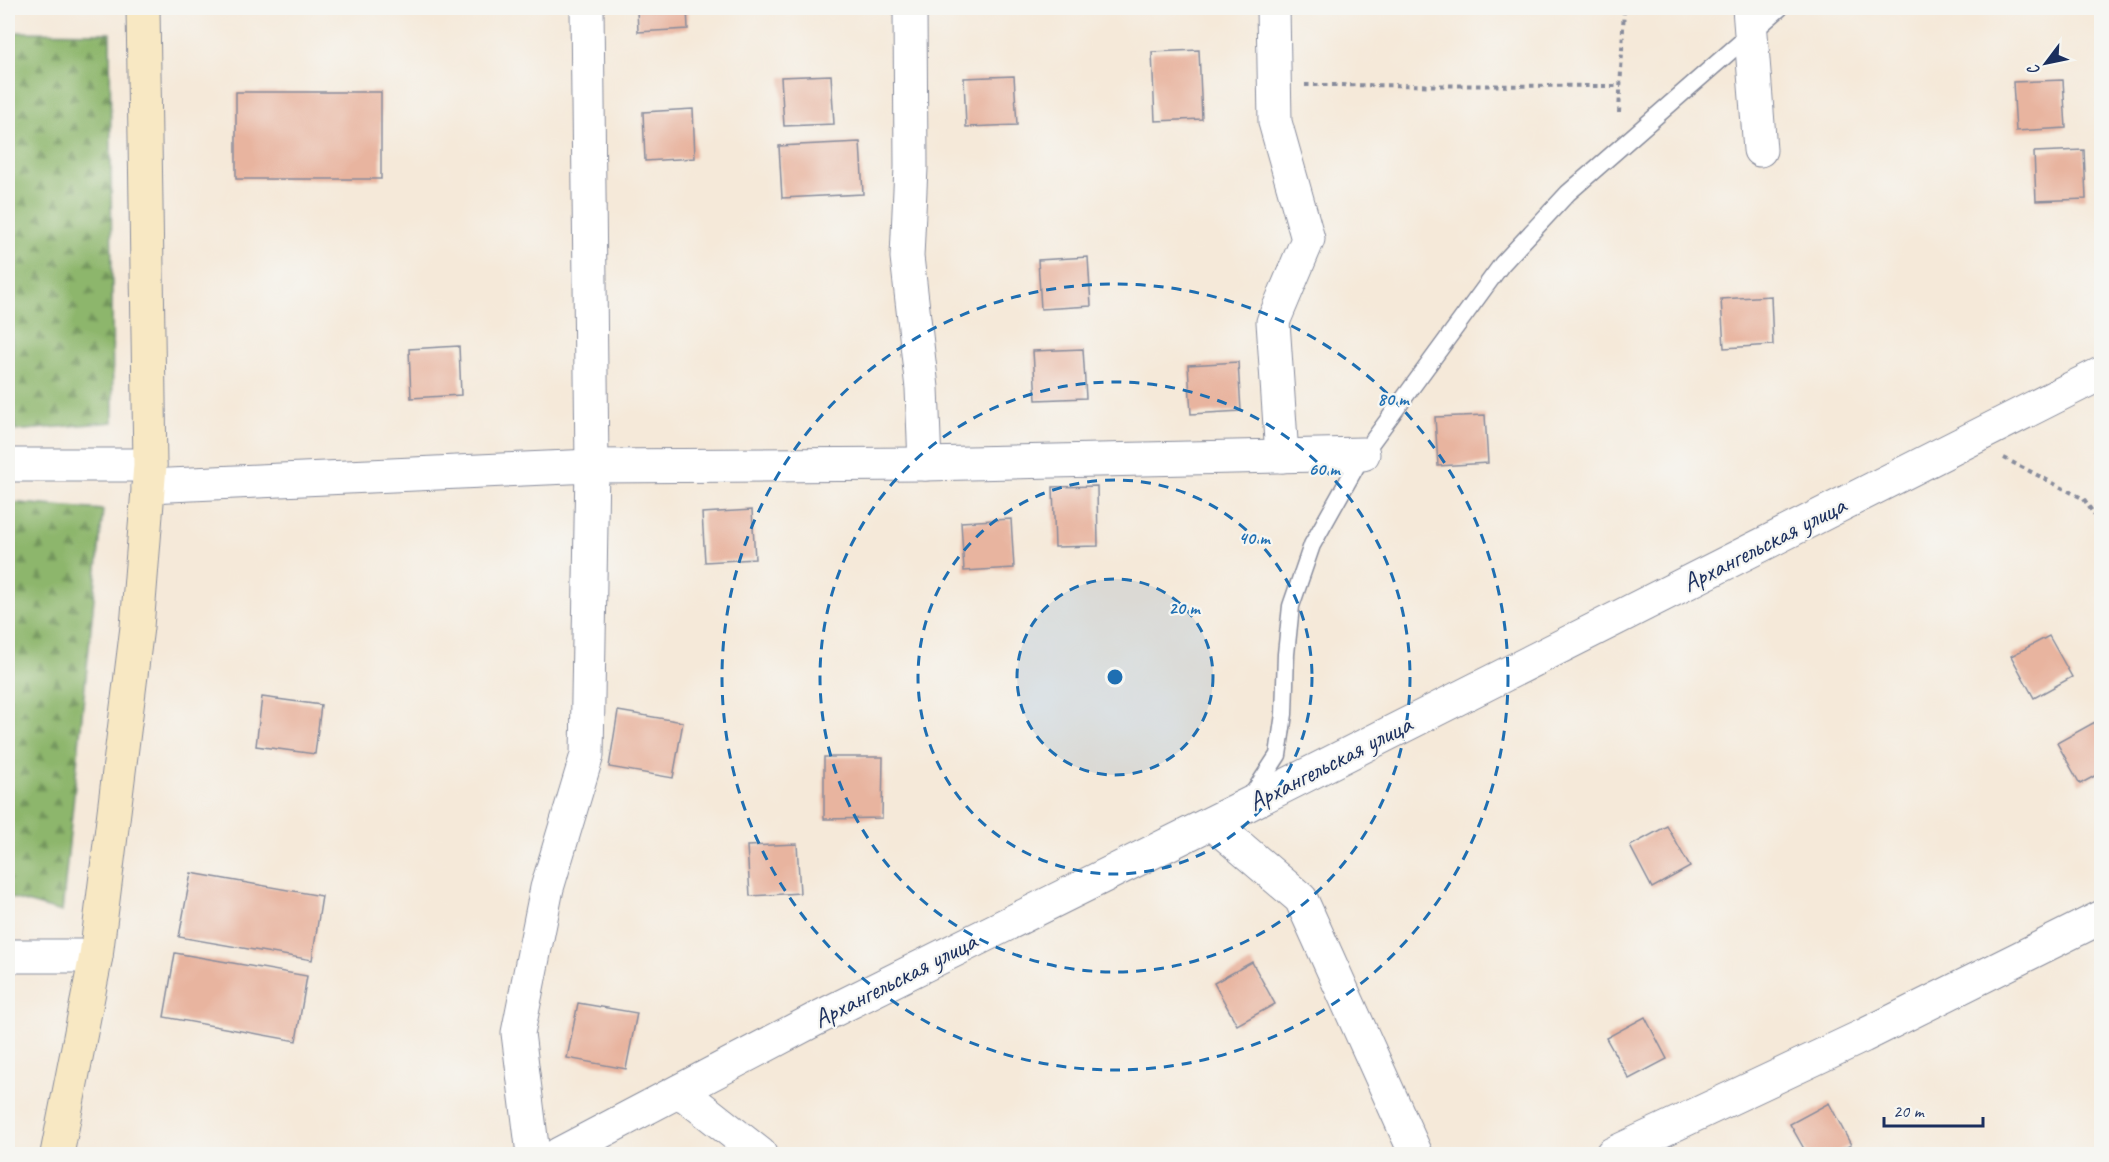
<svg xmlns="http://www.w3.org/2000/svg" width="2109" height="1162" font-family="Caveat,sans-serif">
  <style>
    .forest { fill: url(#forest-firs); stroke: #547265; stroke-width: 1.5 }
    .building { fill: #e8b49f }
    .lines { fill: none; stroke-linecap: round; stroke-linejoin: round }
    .service-casing { stroke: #888c9c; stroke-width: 19 }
    .minor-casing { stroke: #888c9c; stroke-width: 35 }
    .secondary-casing { stroke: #888c9c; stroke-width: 35 }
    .path { stroke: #888c9c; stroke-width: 4; stroke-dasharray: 4.5 4.5; stroke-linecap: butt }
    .service { stroke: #fff; stroke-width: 16 }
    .minor { stroke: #fff; stroke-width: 33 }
    .secondary { stroke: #f8e8c3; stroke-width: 33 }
    .ring { fill: none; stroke: #1f6fb2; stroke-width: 3; stroke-dasharray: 10 8 }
    .labels { text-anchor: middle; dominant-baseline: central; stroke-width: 4.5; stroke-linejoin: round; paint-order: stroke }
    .street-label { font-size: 26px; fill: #1b2f5e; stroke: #f6f6f2 }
    .centre { fill: #1f6fb2; stroke: #f6f6f2; stroke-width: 3 }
    .ring-label { font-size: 18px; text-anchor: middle; font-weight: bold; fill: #1f6fb2; stroke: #f6f6f2; stroke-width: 4.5; stroke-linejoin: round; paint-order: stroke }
  </style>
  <defs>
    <pattern id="forest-firs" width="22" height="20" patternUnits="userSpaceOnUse" patternTransform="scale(1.5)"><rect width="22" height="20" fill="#8db66c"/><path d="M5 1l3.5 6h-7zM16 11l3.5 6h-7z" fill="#72945c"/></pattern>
  </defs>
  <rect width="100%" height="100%" fill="#f6f6f2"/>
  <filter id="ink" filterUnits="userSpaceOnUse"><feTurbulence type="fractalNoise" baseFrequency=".0167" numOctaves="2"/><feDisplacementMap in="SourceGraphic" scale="12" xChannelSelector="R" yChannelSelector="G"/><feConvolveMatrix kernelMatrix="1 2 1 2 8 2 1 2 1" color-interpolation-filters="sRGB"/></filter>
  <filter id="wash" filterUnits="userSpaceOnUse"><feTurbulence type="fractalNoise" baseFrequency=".008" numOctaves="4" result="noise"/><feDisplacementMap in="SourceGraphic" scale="24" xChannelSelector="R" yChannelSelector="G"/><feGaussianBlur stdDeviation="1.35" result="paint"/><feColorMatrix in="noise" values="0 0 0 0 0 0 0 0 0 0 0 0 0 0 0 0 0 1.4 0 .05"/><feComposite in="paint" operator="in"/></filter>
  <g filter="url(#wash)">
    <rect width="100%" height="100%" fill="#f5e9d9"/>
    <g class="forest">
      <path d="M8 32 110 33 113 422 15 431 8 252Z"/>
      <path d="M8 502 103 510 62 912 8 897Z"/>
    </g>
    <g id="blocks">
      <g class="building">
        <path d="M637 8H687L688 29 638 32Z"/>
        <path d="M1199 50 1202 119 1155 121 1152 52Z"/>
        <path d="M831 75 834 124 784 126 781 77Z"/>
        <path d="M1014 76 1017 125 966 127 964 78Z"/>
        <path d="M2063 80 2066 128 2016 131 2013 82Z"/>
        <rect x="236" y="92" width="145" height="87"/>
        <path d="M693 109 695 158 645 161 643 112Z"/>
        <path d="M860 142 863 194 782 198 779 146Z"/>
        <path d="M2084 150 2086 199 2036 201 2034 152Z"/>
        <path d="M1088 257 1091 306 1041 309 1038 260Z"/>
        <path d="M1771 296 1773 345 1724 348 1721 299Z"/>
        <path d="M459 346 461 395 411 398 409 349Z"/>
        <path d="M1083 349 1086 398 1036 400 1033 351Z"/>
        <path d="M1238 362 1241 411 1191 414 1188 365Z"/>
        <path d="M1485 415 1488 463 1438 466 1435 417Z"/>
        <path d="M1097 486 1098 546 1055 547 1053 487Z"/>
        <path d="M752 510 755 559 705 562 702 513Z"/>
        <path d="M1011 519 1014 568 964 571 961 522Z"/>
        <path d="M2049 636 2072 677 2034 698 2011 656Z"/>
        <path d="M262 697 321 705 315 754 256 746Z"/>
        <path d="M618 711 683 722 673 778 609 767Z"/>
        <path d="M2095 722 2102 734V772L2080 784 2057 743Z"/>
        <path d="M824 757H883L882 818 824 819Z"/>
        <path d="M1667 826 1690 867 1652 888 1630 846Z"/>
        <path d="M797 844 800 893 750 896 747 846Z"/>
        <path d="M191 873 322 896 312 960 179 937Z"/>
        <path d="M175 953 307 976 296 1041 164 1017Z"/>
        <path d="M1252 962 1275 1004 1237 1025 1214 983Z"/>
        <path d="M578 1003 637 1013 626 1069 567 1058Z"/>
        <path d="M1645 1017 1667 1059 1629 1079 1606 1038Z"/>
        <path d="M1829 1103 1851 1145 1833 1154H1807L1790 1124Z"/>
      </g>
    </g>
  </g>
  <g filter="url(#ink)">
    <use href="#blocks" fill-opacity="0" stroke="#888c9c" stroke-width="1.5"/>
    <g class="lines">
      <defs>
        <path id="service" d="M1252 795 1278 755 1284 714 1286 654 1291 606 1312 545 1363 454 1502 264 1568 193 1780 8"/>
        <g id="minor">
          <path d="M910 8 911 167 907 257 922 388 925 464"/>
          <path d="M1273 8 1275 122 1308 239 1273 322 1282 456"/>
          <path d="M1749 8 1760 150"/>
          <path d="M8 465H150"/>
          <path d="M148 486 592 466 925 464 1363 454"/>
          <path d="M1212 823 1301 899 1416 1154"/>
          <path d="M8 956H96"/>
          <path d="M680 1091 760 1154"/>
          <path d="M533 1154 518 1033 547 888 587 755 592 466 587 8"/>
          <path d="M559 1154 814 1020 1245 806 2102 373"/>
          <path d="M1612 1154 1863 1036 2102 917"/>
        </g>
        <path id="secondary" d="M57 1154 96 956 137 627 150 465 143 8"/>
      </defs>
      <use href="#service" class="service-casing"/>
      <use href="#minor" class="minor-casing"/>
      <use href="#secondary" class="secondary-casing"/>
      <g class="path">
        <path d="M1305 85 1621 86"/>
        <path d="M1619 113 1624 8"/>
        <path d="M2004 458 2084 499 2102 527"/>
      </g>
      <use href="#service" class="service"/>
      <use href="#minor" class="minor"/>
      <use href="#secondary" class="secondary"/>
    </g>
  </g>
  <circle cx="1115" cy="677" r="98" fill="#1f6fb2" fill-opacity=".12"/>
  <g class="ring">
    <circle cx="1115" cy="677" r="98"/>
    <circle cx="1115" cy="677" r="197"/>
    <circle cx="1115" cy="677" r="295"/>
    <circle cx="1115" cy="677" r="393"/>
  </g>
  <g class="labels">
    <g class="street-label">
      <text transform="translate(1764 544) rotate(-27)">Архангельская улица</text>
      <text transform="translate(1330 763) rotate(-27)">Архангельская улица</text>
      <text transform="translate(895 980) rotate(-27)">Архангельская улица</text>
    </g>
  </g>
  <circle cx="1115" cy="677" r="9" class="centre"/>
  <g class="ring-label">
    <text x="1393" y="405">80 m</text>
    <text x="1324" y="475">60 m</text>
    <text x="1254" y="544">40 m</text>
    <text x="1184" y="614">20 m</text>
  </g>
  <rect width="2109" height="1162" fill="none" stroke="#f6f6f2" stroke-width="30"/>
  <g transform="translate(2046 63) rotate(238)" stroke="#f6f6f2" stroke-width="4.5" paint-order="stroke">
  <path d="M0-4.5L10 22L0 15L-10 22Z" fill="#1b2f5e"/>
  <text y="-9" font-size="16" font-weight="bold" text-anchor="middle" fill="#1b2f5e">С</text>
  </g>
  <path d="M1884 1117v9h99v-9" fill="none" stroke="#1b2f5e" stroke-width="3"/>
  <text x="1893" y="1117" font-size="18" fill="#1b2f5e" stroke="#f6f6f2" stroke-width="4.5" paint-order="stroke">20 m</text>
</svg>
